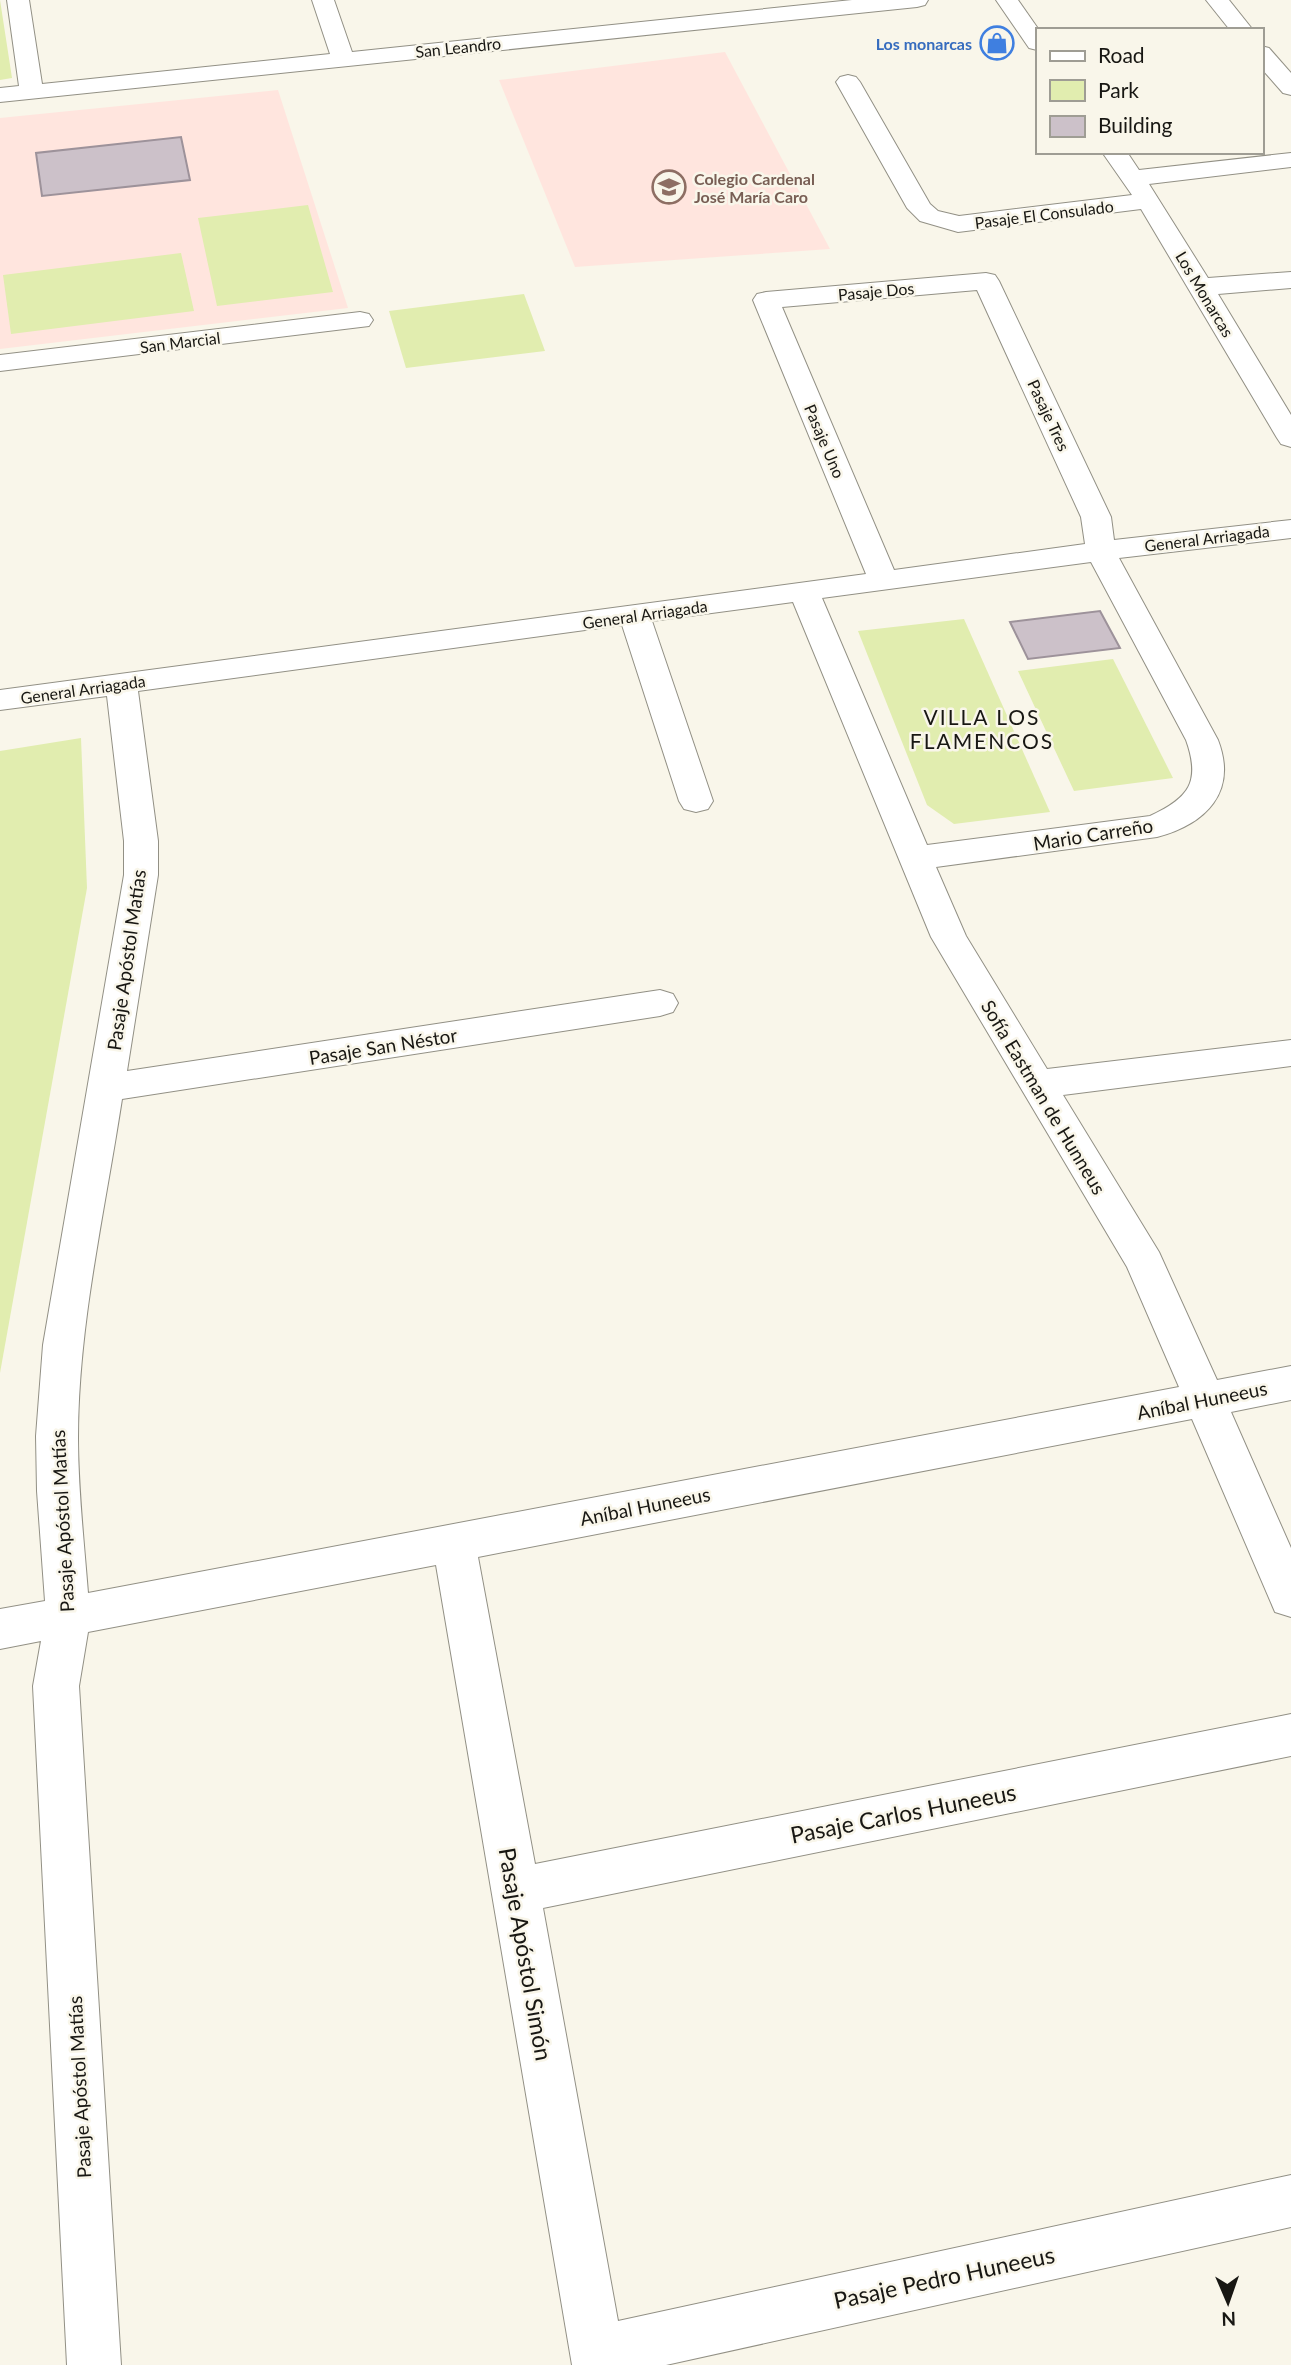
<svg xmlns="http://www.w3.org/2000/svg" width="1291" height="2365" font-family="Lato,sans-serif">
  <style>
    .education { fill: #ffe5de }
    .green { fill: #e1edaf }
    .building { fill: #ccc1c9; stroke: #9d929a; stroke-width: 2 }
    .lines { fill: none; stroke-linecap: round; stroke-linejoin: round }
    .minor-casing { stroke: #929085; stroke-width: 2 }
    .minor { fill: #fff; fill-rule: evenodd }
    .labels { text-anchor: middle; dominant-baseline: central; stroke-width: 5; stroke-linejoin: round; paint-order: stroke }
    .far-shop-label { font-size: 16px; font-weight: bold; fill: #366cbe; stroke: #f9f6ea; text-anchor: end }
    .far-street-label { font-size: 16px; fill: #181713; stroke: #f9f6ea }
    .far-education-label { font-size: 16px; font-weight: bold; fill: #785e54; stroke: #f9f6ea; text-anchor: start }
    .street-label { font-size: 19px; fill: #181713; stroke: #f9f6ea }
    .neighbourhood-label { font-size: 21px; letter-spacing: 2px; fill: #181713; stroke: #f9f6ea }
    .near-street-label { font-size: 23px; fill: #181713; stroke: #f9f6ea }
  </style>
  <rect width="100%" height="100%" fill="#f9f6ea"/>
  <g class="education">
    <path d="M725 52 830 249 575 267 499 80Z"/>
    <path d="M278 90 348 308 0 349V118Z"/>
  </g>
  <g class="green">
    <path d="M0 0 12 78 0 80Z"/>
    <path d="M308 205 333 292 217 306 198 218Z"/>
    <path d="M181 253 194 311 11 334 3 275Z"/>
    <path d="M524 294 545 351 406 368 389 311Z"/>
    <path d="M964 619 1050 812 954 824 927 805 858 631Z"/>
    <path d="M1113 659 1173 778 1074 791 1018 671Z"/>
    <path d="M81 738 87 888 0 1373V751Z"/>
  </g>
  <g class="building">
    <path d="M181 137 190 180 42 196 36 153Z"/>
    <path d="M1100 611 1120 648 1028 659 1010 622Z"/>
  </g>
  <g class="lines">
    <defs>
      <g id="minor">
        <path d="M7 0H29L42 84 330 54 312 0H334L352 52 852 0H928L925 5 917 7 0 102V88L19 86Z"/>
        <path d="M996 0H1018L1039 30 1037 50 1029 48Z"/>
        <path d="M1206 0H1229L1253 30H1230Z"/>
        <path d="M1261 46 1269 48 1291 73V95L1283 93 1261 68Z"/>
        <path d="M848 75 856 77 860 82 930 204 938 211 959 216 1132 195 1102 152H1127L1139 170 1291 153V167L1149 184 1208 278 1291 272V288L1218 294 1291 415V447L1281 444 1277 438 1141 209 958 232 920 221 907 208 836 82 840 77Z"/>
        <path d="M986 273 995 275 999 281 1111 517 1114 540 1291 520V538L1119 558 1218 740C1238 792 1206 824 1157 837L936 867 966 936 1047 1069 1291 1040V1066L1063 1095 1159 1252 1217 1380 1291 1366V1400L1231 1412 1291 1548V1617L1275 1612 1192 1419 478 1557 535 1864 1291 1714V1756L543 1908 618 2321 1291 2175V2227L666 2365H572L436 1565 88 1632 79 1686 121 2365H67L33 1686 41 1641 0 1649V1609L45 1601 37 1491 36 1436 43 1345 124 875V841L107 696 0 710V690L866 574 753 300 757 294 766 292ZM977 290 1081 517 1085 544 894 570 782 307ZM1091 562 1186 740C1201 782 1189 798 1150 816L927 845 822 598ZM793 602 931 937 1127 1267 1179 1387 88 1593C84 1541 78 1490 78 1438 78 1325 105 1211 122 1099L660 1016 673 1012 678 1003 673 994 660 990 127 1071 158 875V841L138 691 622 625 679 801 684 809 696 812 708 809 713 801 652 621Z"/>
        <path d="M360 312 369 314 373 320 369 326 0 371V355Z"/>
      </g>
    </defs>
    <use href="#minor" class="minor-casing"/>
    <use href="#minor" class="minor"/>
  </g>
  <defs>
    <symbol id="shop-ring" viewBox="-11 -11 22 22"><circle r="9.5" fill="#f9f6ea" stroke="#3f7fe0" stroke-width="1.5"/><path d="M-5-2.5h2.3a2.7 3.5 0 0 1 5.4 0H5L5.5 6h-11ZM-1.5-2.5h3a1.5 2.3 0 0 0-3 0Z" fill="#3f7fe0"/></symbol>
    <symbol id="school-ring" viewBox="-11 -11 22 22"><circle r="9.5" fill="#f9f6ea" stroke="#8d6e63" stroke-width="1.5"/><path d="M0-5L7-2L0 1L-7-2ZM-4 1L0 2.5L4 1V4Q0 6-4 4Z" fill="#8d6e63"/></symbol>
  </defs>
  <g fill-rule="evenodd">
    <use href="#shop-ring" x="978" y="24" width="38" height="38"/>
    <use href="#school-ring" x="650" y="168" width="38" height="38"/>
  </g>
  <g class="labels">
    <g class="far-shop-label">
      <text x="972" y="43">Los monarcas</text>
    </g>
    <g class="far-street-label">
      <text transform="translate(458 47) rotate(-6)">San Leandro</text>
      <text transform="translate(1044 214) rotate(-7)">Pasaje El Consulado</text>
      <text transform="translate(876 291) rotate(-5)">Pasaje Dos</text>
      <text transform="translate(1205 294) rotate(59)">Los Monarcas</text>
      <text transform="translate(180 342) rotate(-7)">San Marcial</text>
      <text transform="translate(1049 415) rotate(65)">Pasaje Tres</text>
      <text transform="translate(825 441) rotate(67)">Pasaje Uno</text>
      <text transform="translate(1207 538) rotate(-7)">General Arriagada</text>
      <text transform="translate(645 614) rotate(-8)">General Arriagada</text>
      <text transform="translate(83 689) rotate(-8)">General Arriagada</text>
    </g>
    <g class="far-education-label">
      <text x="694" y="178">Colegio Cardenal<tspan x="694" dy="18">José María Caro</tspan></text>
    </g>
    <g class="street-label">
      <text transform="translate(1093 834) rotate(-9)">Mario Carreño</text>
      <text transform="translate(126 960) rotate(-82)">Pasaje Apóstol Matías</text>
      <text transform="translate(383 1046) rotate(-9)">Pasaje San Néstor</text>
      <text transform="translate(1044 1097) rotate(59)">Sofía Eastman de Hunneus</text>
      <text transform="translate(1202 1400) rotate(-11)">Aníbal Huneeus</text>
      <text transform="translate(645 1506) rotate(-11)">Aníbal Huneeus</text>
      <text transform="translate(62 1521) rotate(-93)">Pasaje Apóstol Matías</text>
      <text transform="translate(79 2087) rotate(-93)">Pasaje Apóstol Matías</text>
    </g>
    <g class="neighbourhood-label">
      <text x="982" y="716">VILLA LOS<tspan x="982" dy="24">FLAMENCOS</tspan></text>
    </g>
    <g class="near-street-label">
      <text transform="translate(903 1813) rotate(-11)">Pasaje Carlos Huneeus</text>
      <text transform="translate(526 1954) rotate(80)">Pasaje Apóstol Simón</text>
      <text transform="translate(944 2277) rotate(-12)">Pasaje Pedro Huneeus</text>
    </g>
  </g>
  <rect x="1036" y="28" width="228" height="126" fill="#f9f6ea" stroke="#9f9d94" stroke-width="2"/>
  <rect x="1050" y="51" width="35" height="10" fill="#ffffff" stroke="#9f9d94" stroke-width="2"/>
  <text x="1098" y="63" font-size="21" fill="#181713">Road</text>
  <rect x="1050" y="80" width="35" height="21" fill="#e1edaf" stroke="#9f9d94" stroke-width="2"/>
  <text x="1098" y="98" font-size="21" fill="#181713">Park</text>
  <rect x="1050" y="116" width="35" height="21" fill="#ccc1c9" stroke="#9f9d94" stroke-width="2"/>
  <text x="1098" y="133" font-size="21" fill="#181713">Building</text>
  <g transform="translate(1228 2302) rotate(178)" stroke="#f9f6ea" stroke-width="5" paint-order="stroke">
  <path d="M0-5L12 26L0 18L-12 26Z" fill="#181713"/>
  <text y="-10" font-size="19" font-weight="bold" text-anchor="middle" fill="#181713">N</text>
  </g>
</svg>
